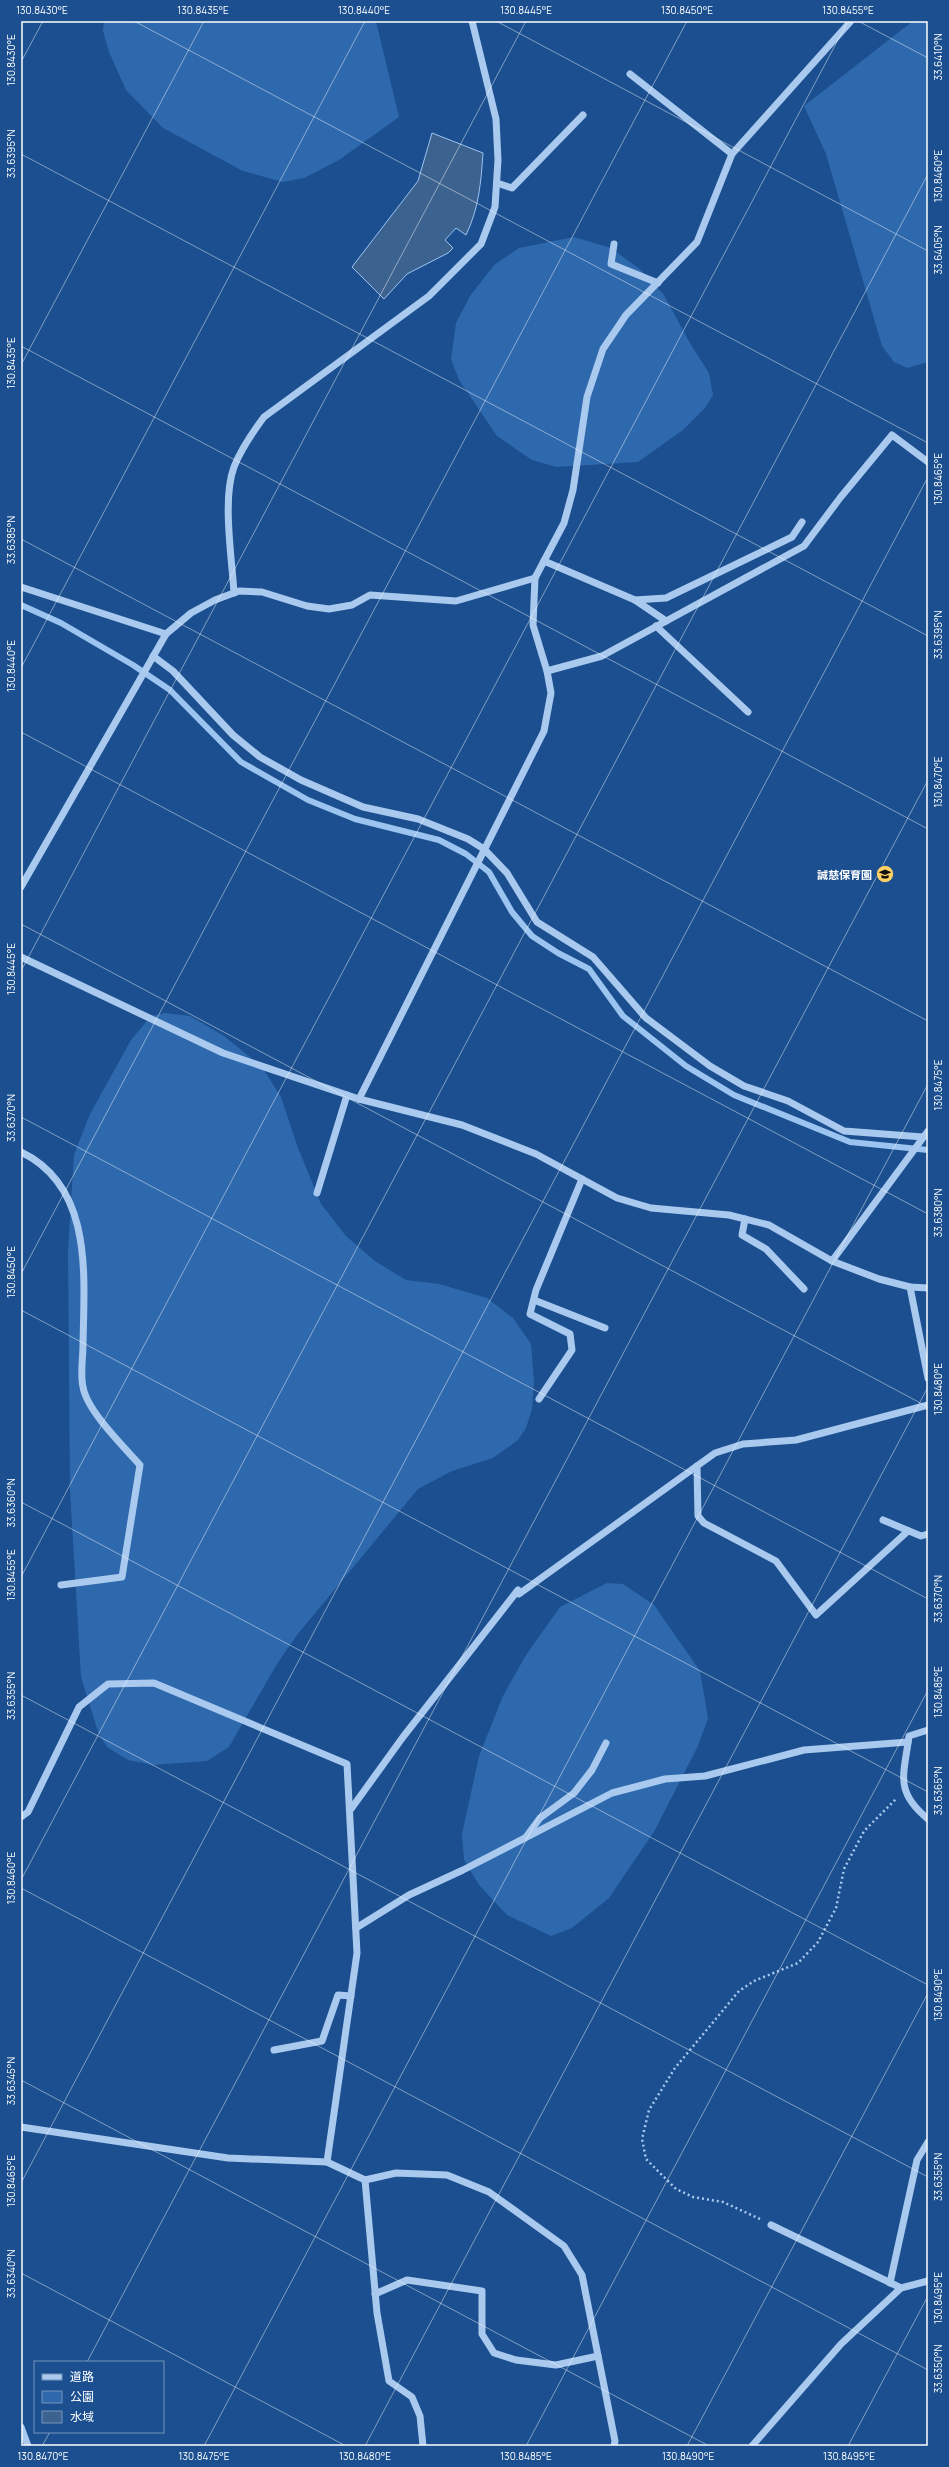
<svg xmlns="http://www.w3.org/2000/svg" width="949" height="2467" font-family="Manrope,'Noto Sans JP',sans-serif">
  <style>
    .green { fill: #2e69ad }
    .water { fill: #3c6290; stroke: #9cc4f0 }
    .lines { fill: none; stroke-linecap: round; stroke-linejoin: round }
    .stream { stroke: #9cc4f0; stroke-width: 6 }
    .path { stroke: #a9c9ee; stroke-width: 2.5; stroke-dasharray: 2 3; stroke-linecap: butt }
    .minor { stroke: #a9c9ee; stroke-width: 7 }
    .ticks { fill: none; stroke: #fff; stroke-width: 1; stroke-opacity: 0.45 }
    .labels { text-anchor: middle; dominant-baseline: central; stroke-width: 3; stroke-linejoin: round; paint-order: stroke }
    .poi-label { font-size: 11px; font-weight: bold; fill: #fff; stroke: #1b4f8f; text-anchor: end }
    .neatline { fill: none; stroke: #fff; stroke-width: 1.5 }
    .ticks-label { font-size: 10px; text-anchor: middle; fill: #fff }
  </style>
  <rect width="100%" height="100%" fill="#1b4f8f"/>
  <g class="green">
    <path d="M104 21H376L399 117 339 160 304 178 283 182 243 171 163 128 126 90 109 52 103 31Z"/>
    <path d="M913 21H928V362L907 368 894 362 882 346 826 154 804 106Z"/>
    <path d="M574 237 611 248 641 270 664 295 691 345 709 373 713 395 705 408 683 430 638 462 556 467 532 460 497 436 459 380 451 359 456 323 470 296 494 265 519 248Z"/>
    <path d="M165 1013 190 1016 224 1036 262 1067 281 1097 298 1148 321 1204 346 1236 375 1261 406 1280 439 1284 487 1298 513 1318 531 1344 534 1382 532 1409 526 1428 518 1440 493 1458 452 1471 418 1489 297 1635 277 1664 229 1747 207 1761 153 1765 128 1760 107 1747 98 1732 81 1677 70 1490 68 1251 74 1155 90 1114 131 1040 151 1016Z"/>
    <path d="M607 1583 623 1584 654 1605 700 1671 708 1718 698 1746 655 1830 609 1898 572 1928 551 1936 507 1915 479 1885 464 1860 462 1834 479 1756 503 1696 526 1655 560 1607Z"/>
  </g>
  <path class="water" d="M432 133 483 153C481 182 479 208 466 235L456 228 445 240 453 248 448 253 407 274 384 299 352 267 418 181Z"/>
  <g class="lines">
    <path class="stream" d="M21 605 61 623 133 665 170 690 241 762 308 800 355 819 439 840 466 854 489 872 512 912 532 936 558 953 589 969 623 1016 686 1066 734 1095 850 1142 928 1150"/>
    <path class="path" d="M760 2219 723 2202 693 2197 676 2189 646 2159 642 2139 649 2110 675 2068 739 1991 754 1981 798 1963 818 1942 836 1908 844 1869 864 1831 896 1799"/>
    <g class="minor">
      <path d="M630 74 732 154"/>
      <path d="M497 183 512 188 583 115"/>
      <path d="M614 244 611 264 658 283"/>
      <path d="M544 561 635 600 666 621"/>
      <path d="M21 587 166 634"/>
      <path d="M234 593C232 558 222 499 234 467 241 449 252 433 264 417L429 296 481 244 495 207 498 160 496 119 472 21"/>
      <path d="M635 600 666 598 792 537 802 522"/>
      <path d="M656 626 748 712"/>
      <path d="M153 656 173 671 233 735 260 757 301 780 363 807 418 819 468 839 484 849 507 873 537 922 593 957 646 1018 710 1066 744 1086 788 1101 844 1131 923 1137"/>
      <path d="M547 671 602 656 804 546 840 498 892 435 928 462"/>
      <path d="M21 887 166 634 191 613 215 600 239 591 262 592 307 606 329 609 352 605 370 595 456 601 535 578"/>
      <path d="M21 957 223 1053 359 1099 462 1125 536 1154 617 1198 651 1208 729 1215 769 1225 832 1261 879 1279 910 1287 928 1288"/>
      <path d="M359 1099 544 731 551 693 547 671 533 625 535 578 564 523 573 490 587 397 603 349 626 315 697 242 732 154 851 21"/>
      <path d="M21 1152C94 1187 84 1277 83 1345 83 1358 80 1374 83 1387 87 1411 124 1447 140 1465L122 1577 61 1585"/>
      <path d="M317 1193 347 1095"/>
      <path d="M745 1219 742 1235 766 1249 804 1289"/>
      <path d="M832 1261 928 1131"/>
      <path d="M910 1287 928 1378"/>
      <path d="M534 1300 605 1328"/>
      <path d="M539 1399 572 1350 570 1334 530 1314 536 1290 582 1179"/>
      <path d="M697 1466 698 1516 704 1523 776 1561 816 1615 908 1531"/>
      <path d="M883 1520 921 1536 928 1534"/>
      <path d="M928 1730 909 1736C904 1775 894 1791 928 1819"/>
      <path d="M351 1809 403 1737 518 1590 519 1594 715 1453 743 1444 796 1440 928 1405"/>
      <path d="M21 1817 28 1812 79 1707 108 1684 154 1683 347 1764 357 1953 327 2162 228 2158 21 2127"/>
      <path d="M526 1837 540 1818 574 1793 592 1770 606 1743"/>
      <path d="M356 1928 409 1895 463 1870 612 1793 665 1779 705 1776 804 1750 908 1742"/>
      <path d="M274 2050 322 2041 338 1995 351 1996"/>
      <path d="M327 2162 365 2180 377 2313 389 2381 412 2397 420 2416 423 2446"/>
      <path d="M365 2180 396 2173 447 2175 489 2192 564 2246 582 2275 615 2441 614 2446"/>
      <path d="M771 2225 901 2288"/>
      <path d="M890 2283 917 2160 928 2142"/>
      <path d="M375 2294 407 2280 482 2291V2334L494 2353 516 2360 556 2365 598 2356"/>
      <path d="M21 2427 28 2446"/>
      <path d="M752 2446 841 2344 901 2288 928 2281"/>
    </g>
  </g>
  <path class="ticks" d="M134 21 928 443M496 21 928 251M858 21 928 58M21 62 43 21M21 154 928 636M21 346 928 829M21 365 204 21M21 539 928 1021M21 668 365 21M21 732 928 1214M21 924 928 1407M21 971 526 21M21 1117 928 1599M21 1274 687 21M21 1310 928 1792M21 1502 928 1985M21 1577 848 21M21 1695 928 2177M21 1880 928 174M21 1888 928 2370M21 2080 709 2446M21 2183 928 477M21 2273 346 2446M87 2362 928 780M42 2446 50 2432M204 2446 928 1084M365 2446 928 1387M526 2446 928 1690M687 2446 928 1993M848 2446 928 2296"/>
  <defs>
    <symbol id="school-disc" viewBox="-11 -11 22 22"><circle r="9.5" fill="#ffd166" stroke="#1b4f8f"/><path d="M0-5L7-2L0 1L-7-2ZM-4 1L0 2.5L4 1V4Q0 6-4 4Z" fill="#111"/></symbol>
  </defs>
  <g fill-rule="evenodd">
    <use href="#school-disc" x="875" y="864" width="20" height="20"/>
  </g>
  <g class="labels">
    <g class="poi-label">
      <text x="872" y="874">誠慈保育園</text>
    </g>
  </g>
  <rect width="949" height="2467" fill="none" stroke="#1b4f8f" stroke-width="44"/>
  <rect x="34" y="2361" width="130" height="72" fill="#1b4f8f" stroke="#7695bc"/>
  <rect x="42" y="2374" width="20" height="6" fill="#a9c9ee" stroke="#7695bc"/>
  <text x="70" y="2381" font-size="12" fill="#ffffff">道路</text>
  <rect x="42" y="2391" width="20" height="12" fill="#2e69ad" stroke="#7695bc"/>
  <text x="70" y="2401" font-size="12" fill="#ffffff">公園</text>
  <rect x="42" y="2411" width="20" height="12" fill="#3c6290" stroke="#7695bc"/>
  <text x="70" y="2421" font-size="12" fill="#ffffff">水域</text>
  <rect x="22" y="22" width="905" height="2423" class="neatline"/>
  <g class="ticks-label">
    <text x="42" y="14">130.8430°E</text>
    <text x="203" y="14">130.8435°E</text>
    <text x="364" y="14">130.8440°E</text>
    <text x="526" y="14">130.8445°E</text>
    <text x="687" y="14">130.8450°E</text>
    <text x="848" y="14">130.8455°E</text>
    <text transform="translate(938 57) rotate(-90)" y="4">33.6410°N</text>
    <text transform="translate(11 60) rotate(-90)" y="4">130.8430°E</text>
    <text transform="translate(11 154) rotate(-90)" y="4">33.6395°N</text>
    <text transform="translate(938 176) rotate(-90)" y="4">130.8460°E</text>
    <text transform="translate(938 250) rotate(-90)" y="4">33.6405°N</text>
    <text transform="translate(11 363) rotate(-90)" y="4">130.8435°E</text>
    <text transform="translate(938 479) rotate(-90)" y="4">130.8465°E</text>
    <text transform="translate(11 540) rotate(-90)" y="4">33.6385°N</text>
    <text transform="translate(938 635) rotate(-90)" y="4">33.6395°N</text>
    <text transform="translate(11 666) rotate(-90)" y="4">130.8440°E</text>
    <text transform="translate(938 782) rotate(-90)" y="4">130.8470°E</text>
    <text transform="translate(11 969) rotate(-90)" y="4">130.8445°E</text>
    <text transform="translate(938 1085) rotate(-90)" y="4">130.8475°E</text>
    <text transform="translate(11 1118) rotate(-90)" y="4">33.6370°N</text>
    <text transform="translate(938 1213) rotate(-90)" y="4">33.6380°N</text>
    <text transform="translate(11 1272) rotate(-90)" y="4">130.8450°E</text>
    <text transform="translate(938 1389) rotate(-90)" y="4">130.8480°E</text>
    <text transform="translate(11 1503) rotate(-90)" y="4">33.6360°N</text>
    <text transform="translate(11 1575) rotate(-90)" y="4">130.8455°E</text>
    <text transform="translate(938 1599) rotate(-90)" y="4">33.6370°N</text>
    <text transform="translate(938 1692) rotate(-90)" y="4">130.8485°E</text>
    <text transform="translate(11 1696) rotate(-90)" y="4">33.6355°N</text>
    <text transform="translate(938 1791) rotate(-90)" y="4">33.6365°N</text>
    <text transform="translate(11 1878) rotate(-90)" y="4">130.8460°E</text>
    <text transform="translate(938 1995) rotate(-90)" y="4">130.8490°E</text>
    <text transform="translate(11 2081) rotate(-90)" y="4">33.6345°N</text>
    <text transform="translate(938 2177) rotate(-90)" y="4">33.6355°N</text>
    <text transform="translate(11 2181) rotate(-90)" y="4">130.8465°E</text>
    <text transform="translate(11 2274) rotate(-90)" y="4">33.6340°N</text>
    <text transform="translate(938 2298) rotate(-90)" y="4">130.8495°E</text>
    <text transform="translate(938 2369) rotate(-90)" y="4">33.6350°N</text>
    <text x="43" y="2460">130.8470°E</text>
    <text x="204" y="2460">130.8475°E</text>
    <text x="365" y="2460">130.8480°E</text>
    <text x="526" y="2460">130.8485°E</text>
    <text x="688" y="2460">130.8490°E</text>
    <text x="849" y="2460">130.8495°E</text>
  </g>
</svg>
